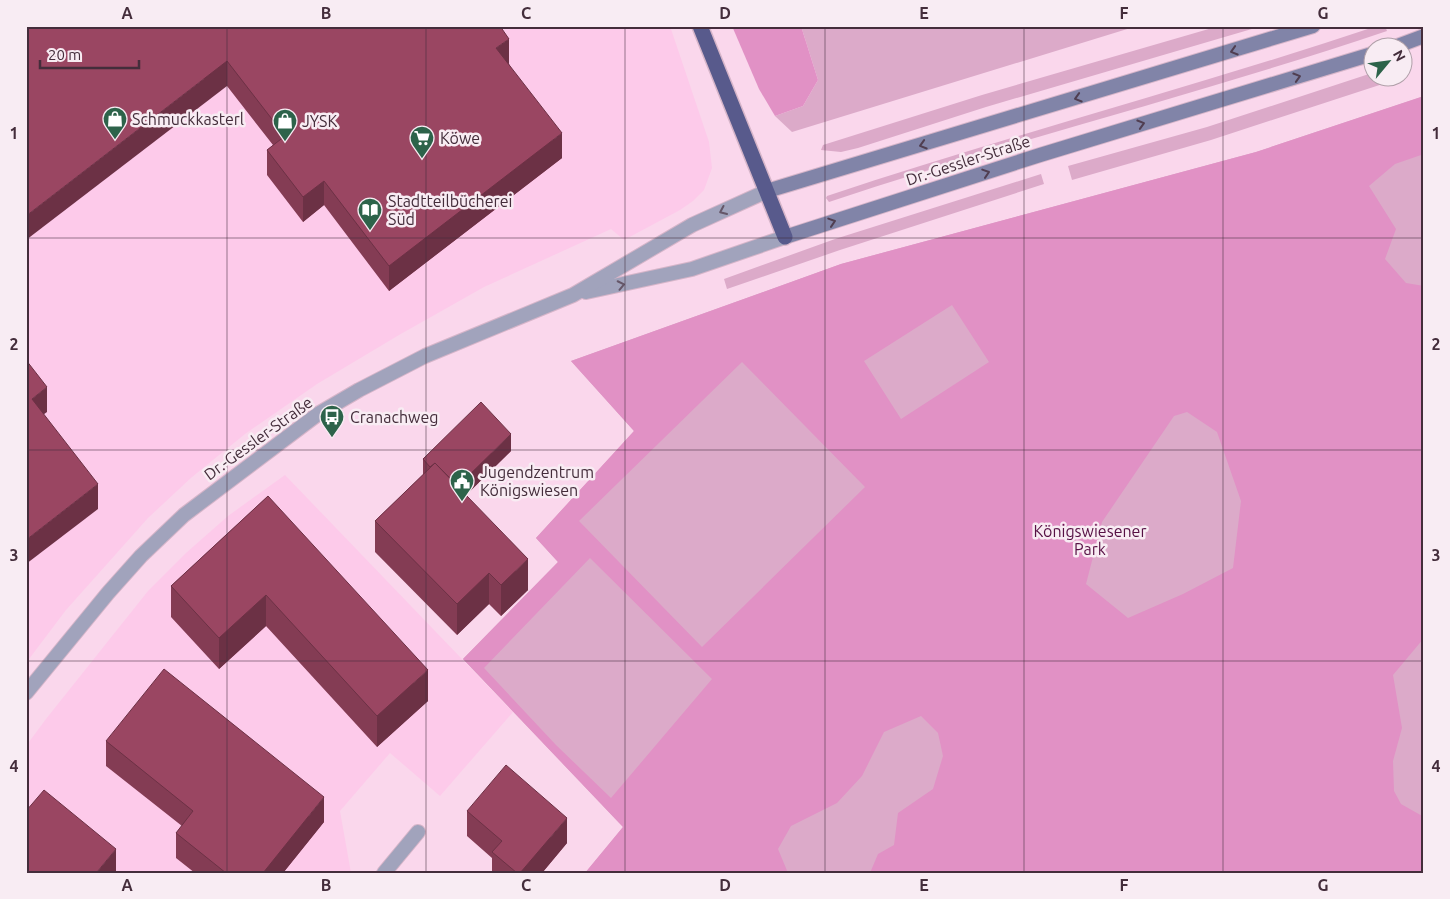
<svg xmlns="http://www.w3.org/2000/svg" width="1450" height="899" font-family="Ubuntu,sans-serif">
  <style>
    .built { fill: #fdcaea }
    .green { fill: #dcaac9 }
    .forest { fill: #e191c5; fill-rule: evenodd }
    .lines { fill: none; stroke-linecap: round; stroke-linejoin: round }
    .minor-casing { stroke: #d6b5c9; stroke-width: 16 }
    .tertiary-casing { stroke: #d6b5c9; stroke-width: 16 }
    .secondary-casing { stroke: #d6b5c9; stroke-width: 16 }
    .motorway-casing { stroke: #d6b5c9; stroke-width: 18 }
    .minor { stroke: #a1a3bc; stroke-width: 14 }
    .tertiary { stroke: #a1a3bc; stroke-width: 14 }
    .secondary { stroke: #8184a8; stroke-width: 14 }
    .motorway { stroke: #585a8c; stroke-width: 15 }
    .wall { fill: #843c54 }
    .shaded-wall { fill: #6c3145 }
    .building { fill: #9a4662; stroke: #6c3145 }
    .oneway { stroke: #503e51 }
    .oneway2 { stroke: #655668 }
    .grid { fill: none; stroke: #442d3b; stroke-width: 1; stroke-opacity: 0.55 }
    .labels { text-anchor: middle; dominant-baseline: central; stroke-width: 5; stroke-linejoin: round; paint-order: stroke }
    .poi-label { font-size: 16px; fill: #442d3b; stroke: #f8ecf3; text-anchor: start }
    .street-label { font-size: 16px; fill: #442d3b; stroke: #f8ecf3 }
    .park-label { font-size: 16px; fill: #561044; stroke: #f8ecf3 }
    .neatline { fill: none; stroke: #442d3b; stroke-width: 2 }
    .grid-label { font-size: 16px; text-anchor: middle; font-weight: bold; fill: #442d3b }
  </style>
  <rect width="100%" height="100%" fill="#fad7ec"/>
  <g class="built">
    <path d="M26 26H670L709 142 712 168 704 190 693 201 680 210 624 240 611 229 484 287 399 335 317 384 245 434 192 477 148 518 66 610 26 663Z"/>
    <path d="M285 475 513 712 440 796 390 753 340 811 351 873H26V746L46 719 148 591 186 553 228 516Z"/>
  </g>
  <g class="green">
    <path d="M801 26H1137L792 132 775 116 803 106 818 80Z"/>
    <path d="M1219 26H1262L986 107 858 148 841 152 821 150 823 145 982 95Z"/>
    <path d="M1377 26H1385L1387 31C1203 93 1014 140 829 202L826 198 827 196C1010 135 1195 87 1377 26Z"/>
    <path d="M1372 73V78H1401L1211 140 1072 180 1068 166 1207 127Z"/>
    <path d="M1424 96V873H585L623 827 463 659 558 562 536 538 634 431 571 361 841 264 1256 152Z"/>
    <path d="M1041 174 1044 184 840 250 727 289 724 279 835 239Z"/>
  </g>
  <g class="forest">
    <path d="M732 26H801L818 80 803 106 775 116 759 89Z"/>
    <path d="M1424 96V154L1395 164 1369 186 1396 229 1385 259 1406 283 1424 286V638L1393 675 1402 728 1393 761 1394 791 1401 804 1424 817V873H870L878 854 894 845 898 813 933 789 943 756 938 733 921 716 884 732 862 776 837 803 791 826 778 849 788 873H585L623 827 463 659 558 562 536 538 634 431 571 361 841 264 1256 152ZM952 305 989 362 901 419 864 361ZM742 362 865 487 702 647 579 521ZM1187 412 1217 432 1241 501 1233 568 1183 594 1128 618 1086 584 1102 522 1174 416ZM590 558 712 679 611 798 556 745 484 668Z"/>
  </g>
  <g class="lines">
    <defs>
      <path id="minor" d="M384 873 418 832"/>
      <g id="tertiary">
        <path d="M586 292 692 269 785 237"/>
        <path d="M26 693 108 593 141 556 184 515 318 414 359 390 425 356 573 295 692 225 767 191"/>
      </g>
      <g id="secondary">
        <path d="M1392 48 1424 36"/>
        <path d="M767 191 1313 26"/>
        <path d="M785 237 1040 155 1372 54"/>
      </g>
      <path id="motorway" d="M700 26 785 237"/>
    </defs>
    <use href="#minor" class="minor-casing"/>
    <use href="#tertiary" class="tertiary-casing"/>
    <use href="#secondary" class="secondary-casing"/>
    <use href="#motorway" class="motorway-casing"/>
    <use href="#minor" class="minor"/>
    <use href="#tertiary" class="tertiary"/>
    <use href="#secondary" class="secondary"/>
    <use href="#motorway" class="motorway"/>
  </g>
  <g class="wall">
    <path d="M26 26 509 63V64L562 158 389 291 324 205 303 222 267 175V150L273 145 227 86Z"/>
    <path d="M511 451 466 495 528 590 501 616 489 604 457 635 375 552V521L423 475V459Z"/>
    <path d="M268 496 428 701 377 747 266 626 219 669 171 617V586Z"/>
    <path d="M106 741 324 822 283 873H195L176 858V833L182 826 106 766Z"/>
    <path d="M467 811 567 843 542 873H492V858L467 836Z"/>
  </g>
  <g class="shaded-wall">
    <path d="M509 39V63L496 73V48Z"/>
    <path d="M227 61V86L26 240V216Z"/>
    <path d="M562 133V158L389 291V266Z"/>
    <path d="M324 181V205L303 222V197Z"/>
    <path d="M47 387V412L32 423V399Z"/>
    <path d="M511 434V451L453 508V491Z"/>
    <path d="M98 484V509L26 564V540Z"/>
    <path d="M528 559V590L501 616V585Z"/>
    <path d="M489 573V604L457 635V604Z"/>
    <path d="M266 595V626L219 669V638Z"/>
    <path d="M428 670V701L377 747V716Z"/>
    <path d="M324 797V822L283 873H263Z"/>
    <path d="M567 818V843L542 873H520Z"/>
    <path d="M116 849V873H97V872Z"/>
  </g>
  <g class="building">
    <path d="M26 26H500L509 39 496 48 562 133 389 266 324 181 303 197 267 150 285 136 227 61 26 216Z"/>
    <path d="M26 360 47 387 32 399 98 484 26 540Z"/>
    <path d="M481 402 511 434 458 486 435 463 430 467 423 459Z"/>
    <path d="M435 463 528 559 501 585 489 573 457 604 375 521Z"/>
    <path d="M268 496 428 670 377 716 266 595 219 638 171 586Z"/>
    <path d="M164 669 324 797 263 873H226L176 833 193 811 106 741Z"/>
    <path d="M506 765 567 818 520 873H517L492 852 502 841 467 811Z"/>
    <path d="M44 790 116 849 97 872 98 873H26V811Z"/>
  </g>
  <defs><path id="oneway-chevron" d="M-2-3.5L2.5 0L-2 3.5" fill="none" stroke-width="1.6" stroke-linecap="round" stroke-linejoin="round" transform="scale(1.25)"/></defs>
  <g class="oneway">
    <use href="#oneway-chevron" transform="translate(1234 51) rotate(163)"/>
    <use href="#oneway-chevron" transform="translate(1297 77) rotate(-17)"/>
    <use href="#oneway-chevron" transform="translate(1078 98) rotate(163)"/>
    <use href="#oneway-chevron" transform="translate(1141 124) rotate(-17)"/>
    <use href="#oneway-chevron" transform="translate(923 145) rotate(163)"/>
    <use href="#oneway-chevron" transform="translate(986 173) rotate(-18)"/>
    <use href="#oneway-chevron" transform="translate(832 222) rotate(-18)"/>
  </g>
  <g class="oneway2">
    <use href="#oneway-chevron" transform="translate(723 211) rotate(156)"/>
    <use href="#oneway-chevron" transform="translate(621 285) rotate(-12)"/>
  </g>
  <path class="grid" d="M227 26V873M426 26V873M625 26V873M825 26V873M1024 26V873M1223 26V873M26 238H1424M26 450H1424M26 661H1424"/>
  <defs>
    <symbol id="shop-pin" viewBox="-11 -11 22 30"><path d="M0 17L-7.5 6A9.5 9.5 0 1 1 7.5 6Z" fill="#2d634a" stroke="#f8ecf3"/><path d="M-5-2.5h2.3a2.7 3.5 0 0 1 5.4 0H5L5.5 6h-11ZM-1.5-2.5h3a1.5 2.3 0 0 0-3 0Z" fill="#fff"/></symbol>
    <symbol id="supermarket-pin" viewBox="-11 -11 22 30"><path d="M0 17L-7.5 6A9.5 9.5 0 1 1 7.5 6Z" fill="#2d634a" stroke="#f8ecf3"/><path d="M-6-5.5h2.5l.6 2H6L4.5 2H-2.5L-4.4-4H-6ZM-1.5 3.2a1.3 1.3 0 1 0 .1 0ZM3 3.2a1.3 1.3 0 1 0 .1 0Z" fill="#fff"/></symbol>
    <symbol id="library-pin" viewBox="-11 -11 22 30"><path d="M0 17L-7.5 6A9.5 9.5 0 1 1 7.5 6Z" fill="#2d634a" stroke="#f8ecf3"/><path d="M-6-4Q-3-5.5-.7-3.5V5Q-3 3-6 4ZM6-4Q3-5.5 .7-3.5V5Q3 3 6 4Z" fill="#fff"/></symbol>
    <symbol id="bus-pin" viewBox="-11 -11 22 30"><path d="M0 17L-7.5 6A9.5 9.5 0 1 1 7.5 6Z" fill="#2d634a" stroke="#f8ecf3"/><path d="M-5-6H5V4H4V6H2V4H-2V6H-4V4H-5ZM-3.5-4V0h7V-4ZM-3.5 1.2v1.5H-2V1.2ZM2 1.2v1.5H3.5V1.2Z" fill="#fff"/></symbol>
    <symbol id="civic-pin" viewBox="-11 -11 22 30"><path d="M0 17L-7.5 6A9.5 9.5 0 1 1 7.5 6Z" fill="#2d634a" stroke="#f8ecf3"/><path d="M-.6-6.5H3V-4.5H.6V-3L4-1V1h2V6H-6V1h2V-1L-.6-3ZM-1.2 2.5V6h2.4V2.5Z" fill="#fff"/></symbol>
  </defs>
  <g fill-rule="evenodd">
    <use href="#shop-pin" x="101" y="105" width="28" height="38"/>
    <use href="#shop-pin" x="271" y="107" width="28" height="38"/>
    <use href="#supermarket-pin" x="408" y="124" width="28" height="38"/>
    <use href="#library-pin" x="356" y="196" width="28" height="38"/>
    <use href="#bus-pin" x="318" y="403" width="28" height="38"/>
    <use href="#civic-pin" x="448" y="467" width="28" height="38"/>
  </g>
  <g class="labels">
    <g class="poi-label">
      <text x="132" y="119">Schmuckkasterl</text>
      <text x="302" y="121">JYSK</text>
      <text x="440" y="138">Köwe</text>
      <text x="388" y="201">Stadtteilbücherei<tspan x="388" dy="18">Süd</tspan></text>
      <text x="350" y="417">Cranachweg</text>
      <text x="480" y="472">Jugendzentrum<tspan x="480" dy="18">Königswiesen</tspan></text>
    </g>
    <g class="street-label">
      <text transform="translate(968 160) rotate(-18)">Dr.-Gessler-Straße</text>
      <text transform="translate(258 438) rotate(-36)">Dr.-Gessler-Straße</text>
    </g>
    <g class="park-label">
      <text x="1090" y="531">Königswiesener<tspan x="1090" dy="18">Park</tspan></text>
    </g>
  </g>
  <rect width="1450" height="899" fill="none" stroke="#f8ecf3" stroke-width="55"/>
  <g transform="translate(1388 62) rotate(61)"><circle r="24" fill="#f8ecf3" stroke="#b0a0a9"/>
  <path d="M0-4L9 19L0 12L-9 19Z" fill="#2d634a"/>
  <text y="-8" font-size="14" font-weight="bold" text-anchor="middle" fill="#442d3b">N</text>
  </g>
  <path d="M40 60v8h99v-8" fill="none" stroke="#442d3b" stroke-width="2.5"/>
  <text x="48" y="60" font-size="15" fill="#442d3b" stroke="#f8ecf3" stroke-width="4" paint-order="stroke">20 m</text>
  <rect x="28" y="28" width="1394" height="844" class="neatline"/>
  <g class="grid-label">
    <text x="127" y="19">A</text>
    <text x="326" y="19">B</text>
    <text x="526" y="19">C</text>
    <text x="725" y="19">D</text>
    <text x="924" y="19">E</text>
    <text x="1124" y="19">F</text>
    <text x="1323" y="19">G</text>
    <text x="14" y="139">1</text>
    <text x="1436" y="139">1</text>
    <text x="14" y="350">2</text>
    <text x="1436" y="350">2</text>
    <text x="14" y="561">3</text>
    <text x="1436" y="561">3</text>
    <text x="14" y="772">4</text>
    <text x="1436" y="772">4</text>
    <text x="127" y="891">A</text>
    <text x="326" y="891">B</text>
    <text x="526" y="891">C</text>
    <text x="725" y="891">D</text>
    <text x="924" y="891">E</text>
    <text x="1124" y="891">F</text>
    <text x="1323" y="891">G</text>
  </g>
</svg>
